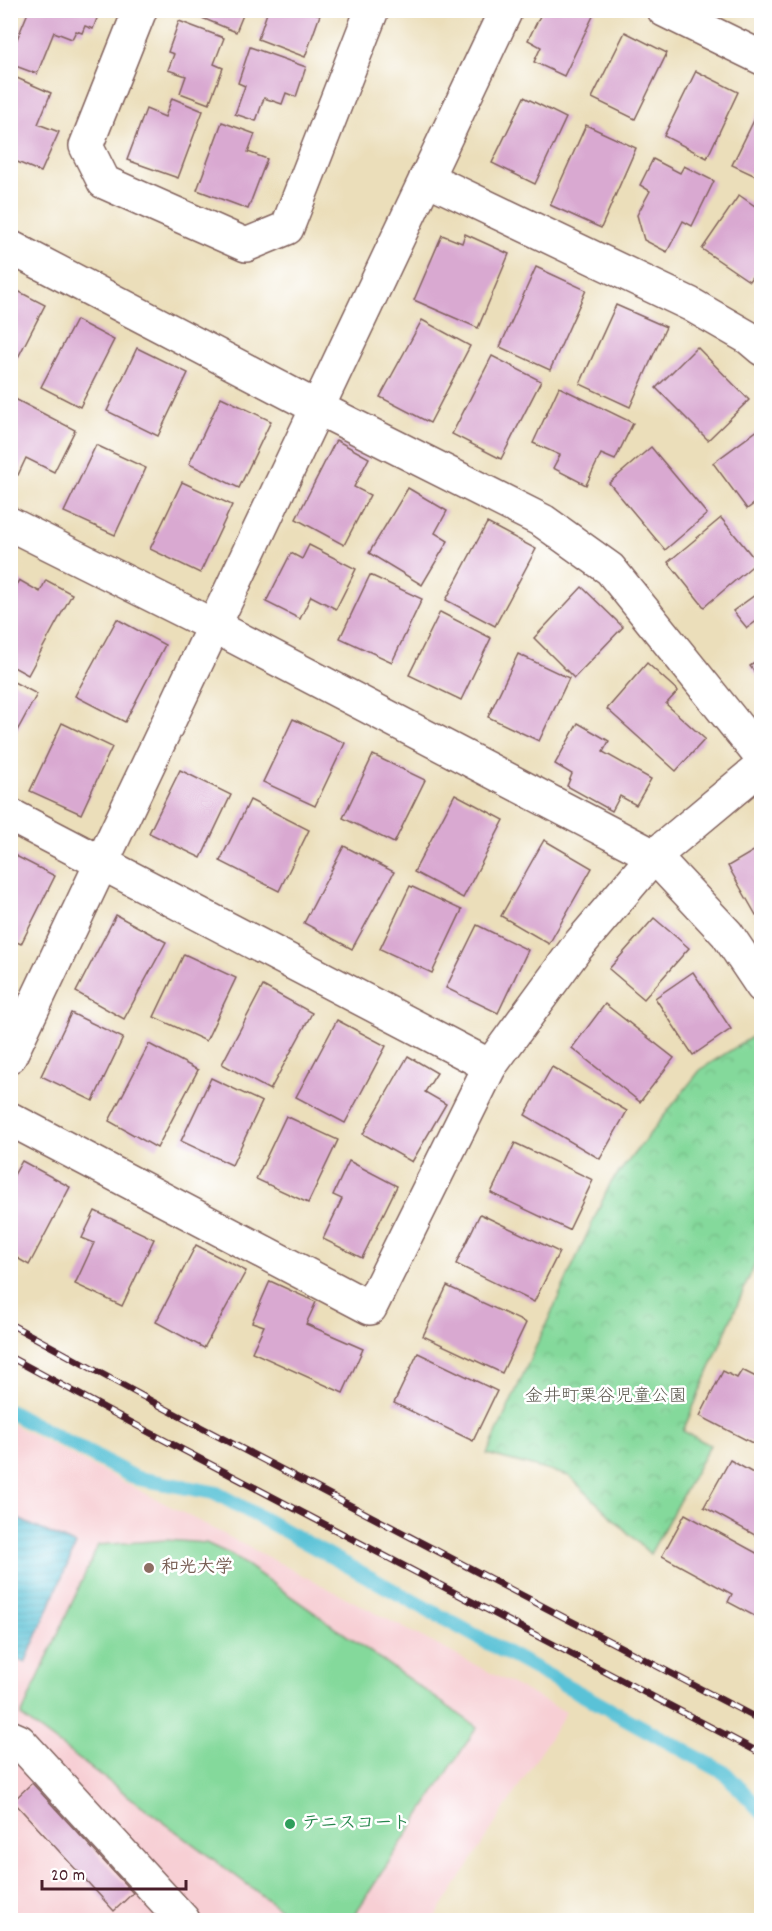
<svg xmlns="http://www.w3.org/2000/svg" width="772" height="1931" font-family="Dekko,'Klee One',sans-serif">
  <style>
    .built { fill: #f7cfd4 }
    .park { fill: url(#park-crowns); stroke: #677c63; stroke-width: 1.5 }
    .pitch { fill: #84d99b; stroke: #677c63; stroke-width: 1.5 }
    .water { fill: url(#water-rules); stroke: #527081; stroke-width: 1.5 }
    .lines { fill: none; stroke-linecap: round; stroke-linejoin: round }
    .stream { stroke: #5ac2d7; stroke-width: 15 }
    .building { fill: #d9a9d1 }
    .minor-casing { stroke: #82625d; stroke-width: 36 }
    .minor { stroke: #fff; stroke-width: 33 }
    .rail-casing { stroke: #4a1f2b; stroke-width: 7 }
    .rail { stroke: #fff; stroke-width: 4.5; stroke-dasharray: 14; stroke-linecap: butt }
    .education-dot { fill: #8d6e63; stroke: #fff; stroke-width: 2 }
    .leisure-dot { fill: #2e9e5b; stroke: #fff; stroke-width: 2 }
    .labels { text-anchor: middle; dominant-baseline: central; stroke-width: 5; stroke-linejoin: round; paint-order: stroke }
    .park-label { font-size: 18px; fill: #5b574d; stroke: #fff }
    .education-label { font-size: 18px; font-weight: bold; fill: #785e54; stroke: #fff; text-anchor: start }
    .leisure-label { font-size: 18px; font-weight: bold; fill: #27864d; stroke: #fff; text-anchor: start }
  </style>
  <defs>
    <pattern id="park-crowns" width="20" height="18" patternUnits="userSpaceOnUse" patternTransform="scale(1.5)"><rect width="20" height="18" fill="#84d99b"/><path d="M2 6a3 3 0 1 1 6 0M12 15a3 3 0 1 1 6 0" fill="none" stroke="#74ba86"/></pattern>
    <pattern id="water-rules" width="6" height="5" patternUnits="userSpaceOnUse" patternTransform="scale(1.5)"><rect width="6" height="5" fill="#5ac2d7"/><path d="M0 2.5h6" fill="none" stroke="#50a6b9"/></pattern>
  </defs>
  <rect width="100%" height="100%" fill="#fff"/>
  <filter id="ink" filterUnits="userSpaceOnUse"><feTurbulence type="fractalNoise" baseFrequency=".0167" numOctaves="2"/><feDisplacementMap in="SourceGraphic" scale="12" xChannelSelector="R" yChannelSelector="G"/><feConvolveMatrix kernelMatrix="1 2 1 2 8 2 1 2 1" color-interpolation-filters="sRGB"/></filter>
  <filter id="wash" filterUnits="userSpaceOnUse"><feTurbulence type="fractalNoise" baseFrequency=".008" numOctaves="4" result="noise"/><feDisplacementMap in="SourceGraphic" scale="24" xChannelSelector="R" yChannelSelector="G"/><feGaussianBlur stdDeviation="1.35" result="paint"/><feColorMatrix in="noise" values="0 0 0 0 0 0 0 0 0 0 0 0 0 0 0 0 0 1.4 0 .05"/><feComposite in="paint" operator="in"/></filter>
  <g filter="url(#wash)">
    <rect width="100%" height="100%" fill="#ebdeba"/>
    <path class="built" d="M10 1423 566 1712 434 1920H11Z"/>
    <path class="park" d="M761 1031V1258L757 1259 683 1431 710 1445 650 1554 569 1476 487 1454 610 1184 701 1069Z"/>
    <path class="pitch" d="M166 1540 206 1543 232 1555 477 1727 351 1920H295L21 1716 98 1545Z"/>
    <path class="water" d="M11 1516 76 1545 25 1663 11 1657Z"/>
    <g class="lines">
      <path class="stream" d="M10 1412 136 1478 216 1493 725 1773 762 1812"/>
    </g>
    <g id="blocks">
      <g class="building">
        <path d="M29 10H94L99 13 93 29 85 26 82 33 76 31 72 39 54 32 37 74 10 64V56Z"/>
        <path d="M183 10H245L236 32Z"/>
        <path d="M268 10H308L320 15 305 57 258 39Z"/>
        <path d="M543 10H596L564 76 534 62 541 47 528 40Z"/>
        <path d="M179 21 224 38 214 64 223 68 209 104 180 93 186 76 168 70 174 54 168 52Z"/>
        <path d="M625 32 667 53 635 119 592 98Z"/>
        <path d="M250 47 306 67 296 97 286 93 282 104 264 98 256 121 235 114 245 86 238 83Z"/>
        <path d="M696 71 738 92 707 158 664 136Z"/>
        <path d="M10 75 51 93 38 124 59 132 41 172 10 159Z"/>
        <path d="M524 97 566 118 535 184 492 163Z"/>
        <path d="M172 98 203 111 178 178 127 160 146 109 165 117Z"/>
        <path d="M762 104V179L732 165Z"/>
        <path d="M222 122 255 134 248 152 267 159 248 209 197 190Z"/>
        <path d="M586 125 636 148 601 228 550 205Z"/>
        <path d="M653 159 680 173 684 166 714 181 692 226 683 221 667 252 644 240 637 215 650 191 640 185Z"/>
        <path d="M739 195 762 211V263L749 281 702 249Z"/>
        <path d="M465 234 509 254 478 328 414 300 442 235 462 243Z"/>
        <path d="M536 267 586 290 550 370 500 347Z"/>
        <path d="M10 287 45 305 10 373Z"/>
        <path d="M616 305 666 327 630 407 580 384Z"/>
        <path d="M76 320 114 340 80 407 41 387Z"/>
        <path d="M422 320 470 346 430 423 380 397Z"/>
        <path d="M697 347 749 400 708 440 656 388Z"/>
        <path d="M137 348 188 373 158 436 107 411Z"/>
        <path d="M492 356 541 381 501 459 452 434Z"/>
        <path d="M559 387 633 423 615 460 601 454 586 485 553 468 560 455 533 443Z"/>
        <path d="M221 397 271 421 239 488 189 464Z"/>
        <path d="M15 399 75 430 54 472 26 458 18 475 10 471V408Z"/>
        <path d="M762 427V498L747 509 713 463Z"/>
        <path d="M336 440 369 458 354 487 370 495 344 545 296 519Z"/>
        <path d="M96 445 146 468 115 535 64 512Z"/>
        <path d="M651 447 707 514 665 550 609 483Z"/>
        <path d="M182 482 232 505 200 573 150 549Z"/>
        <path d="M408 488 447 511 435 533 448 541 422 585 369 553Z"/>
        <path d="M721 518 757 562 704 607 668 562Z"/>
        <path d="M487 523 536 549 495 626 446 600Z"/>
        <path d="M309 545 356 569 336 609 311 596 300 619 266 602 291 553 302 559Z"/>
        <path d="M370 575 422 599 392 662 340 638Z"/>
        <path d="M19 580 40 592 46 580 72 594 28 675 10 665V595Z"/>
        <path d="M582 587 623 627 574 678 534 638Z"/>
        <path d="M762 590V617L747 628 733 611Z"/>
        <path d="M440 612 491 638 461 700 409 675Z"/>
        <path d="M117 619 165 645 125 722 75 696Z"/>
        <path d="M518 654 569 678 539 741 488 717Z"/>
        <path d="M762 658V683L750 666Z"/>
        <path d="M647 663 678 691 666 704 705 739 676 771 607 709Z"/>
        <path d="M10 680 37 694 10 744Z"/>
        <path d="M293 719 345 743 315 806 263 782Z"/>
        <path d="M62 723 112 747 81 814 30 791Z"/>
        <path d="M578 723 609 741 603 752 651 779 636 805 620 796 612 811 567 786 572 774 555 764Z"/>
        <path d="M373 755 425 780 394 843 343 818Z"/>
        <path d="M180 770 231 795 201 858 149 833Z"/>
        <path d="M455 794 504 820 463 898 414 872Z"/>
        <path d="M250 800 309 830 279 891 220 861Z"/>
        <path d="M544 840 592 868 549 944 501 916Z"/>
        <path d="M344 846 394 872 352 949 304 923Z"/>
        <path d="M762 846V911L756 915 728 866Z"/>
        <path d="M10 853 55 876 21 944 10 939Z"/>
        <path d="M410 886 462 910 432 973 380 949Z"/>
        <path d="M116 915 166 942 124 1019 76 992Z"/>
        <path d="M654 918 689 948 644 999 609 969Z"/>
        <path d="M477 925 528 950 498 1013 446 988Z"/>
        <path d="M184 954 236 978 206 1041 154 1017Z"/>
        <path d="M693 972 731 1029 693 1055 655 998Z"/>
        <path d="M263 986 312 1013 270 1090 222 1064Z"/>
        <path d="M605 1004 674 1058 640 1102 572 1048Z"/>
        <path d="M71 1013 123 1038 93 1101 41 1076Z"/>
        <path d="M337 1020 386 1046 345 1123 296 1097Z"/>
        <path d="M149 1044 198 1070 157 1148 109 1121Z"/>
        <path d="M408 1056 437 1073 425 1092 446 1104 412 1162 363 1134Z"/>
        <path d="M552 1067 627 1111 600 1159 525 1115Z"/>
        <path d="M211 1078 262 1102 232 1165 181 1141Z"/>
        <path d="M286 1116 338 1140 308 1203 256 1179Z"/>
        <path d="M515 1143 593 1180 569 1230 491 1193Z"/>
        <path d="M22 1161 70 1187 29 1265 10 1254V1182Z"/>
        <path d="M349 1161 397 1186 362 1258 323 1239 342 1199 333 1195Z"/>
        <path d="M95 1211 154 1239 122 1306 75 1284 94 1243 82 1238Z"/>
        <path d="M480 1214 559 1252 534 1302 456 1264Z"/>
        <path d="M196 1245 246 1271 204 1348 156 1322Z"/>
        <path d="M270 1281 316 1302 306 1324 363 1349 343 1393 252 1352 264 1326 252 1322Z"/>
        <path d="M447 1286 526 1323 502 1373 423 1336Z"/>
        <path d="M418 1353 497 1391 473 1441 394 1403Z"/>
        <path d="M742 1370 762 1380V1448L700 1416 723 1371 737 1378Z"/>
        <path d="M730 1460 762 1478V1539L704 1507Z"/>
        <path d="M685 1514 762 1556V1620L728 1602 732 1594 662 1556Z"/>
        <path d="M32 1783 133 1893 114 1911 13 1801Z"/>
      </g>
    </g>
  </g>
  <g filter="url(#ink)">
    <use href="#blocks" fill-opacity="0" stroke="#82625d" stroke-width="1.5"/>
    <g class="lines">
      <defs>
        <g id="minor">
          <path d="M140 10 86 146 104 182 246 245 287 228 372 10"/>
          <path d="M664 10 762 58"/>
          <path d="M426 178 690 304 749 338 762 349"/>
          <path d="M10 247 318 408 543 521 610 569 762 758"/>
          <path d="M10 524 214 626 654 856 727 934 762 986"/>
          <path d="M10 815 490 1066"/>
          <path d="M10 1056 506 10"/>
          <path d="M10 1119 370 1308 490 1066 577 947 654 856 762 766"/>
          <path d="M10 1737 19 1741 183 1920"/>
        </g>
      </defs>
      <use href="#minor" class="minor-casing"/>
      <use href="#minor" class="minor"/>
      <defs>
        <g id="rail">
          <path d="M10 1324 166 1409 762 1721"/>
          <path d="M10 1357 145 1430 762 1754"/>
        </g>
      </defs>
      <use href="#rail" class="rail-casing"/>
      <use href="#rail" class="rail"/>
    </g>
  </g>
  <circle class="education-dot" cx="149" cy="1568" r="6"/>
  <circle class="leisure-dot" cx="290" cy="1824" r="6"/>
  <g class="labels">
    <g class="park-label">
      <text x="606" y="1397">金井町栗谷児童公園</text>
    </g>
    <g class="education-label">
      <text x="161" y="1568">和光大学</text>
    </g>
    <g class="leisure-label">
      <text x="302" y="1824">テニスコート</text>
    </g>
  </g>
  <rect width="772" height="1931" fill="none" stroke="#fff" stroke-width="36"/>
  <path d="M42 1880v9h144v-9" fill="none" stroke="#4a1f2b" stroke-width="3"/>
  <text x="51" y="1880" font-size="18" fill="#4a1f2b" stroke="#ffffff" stroke-width="4.5" paint-order="stroke">20 m</text>
</svg>
